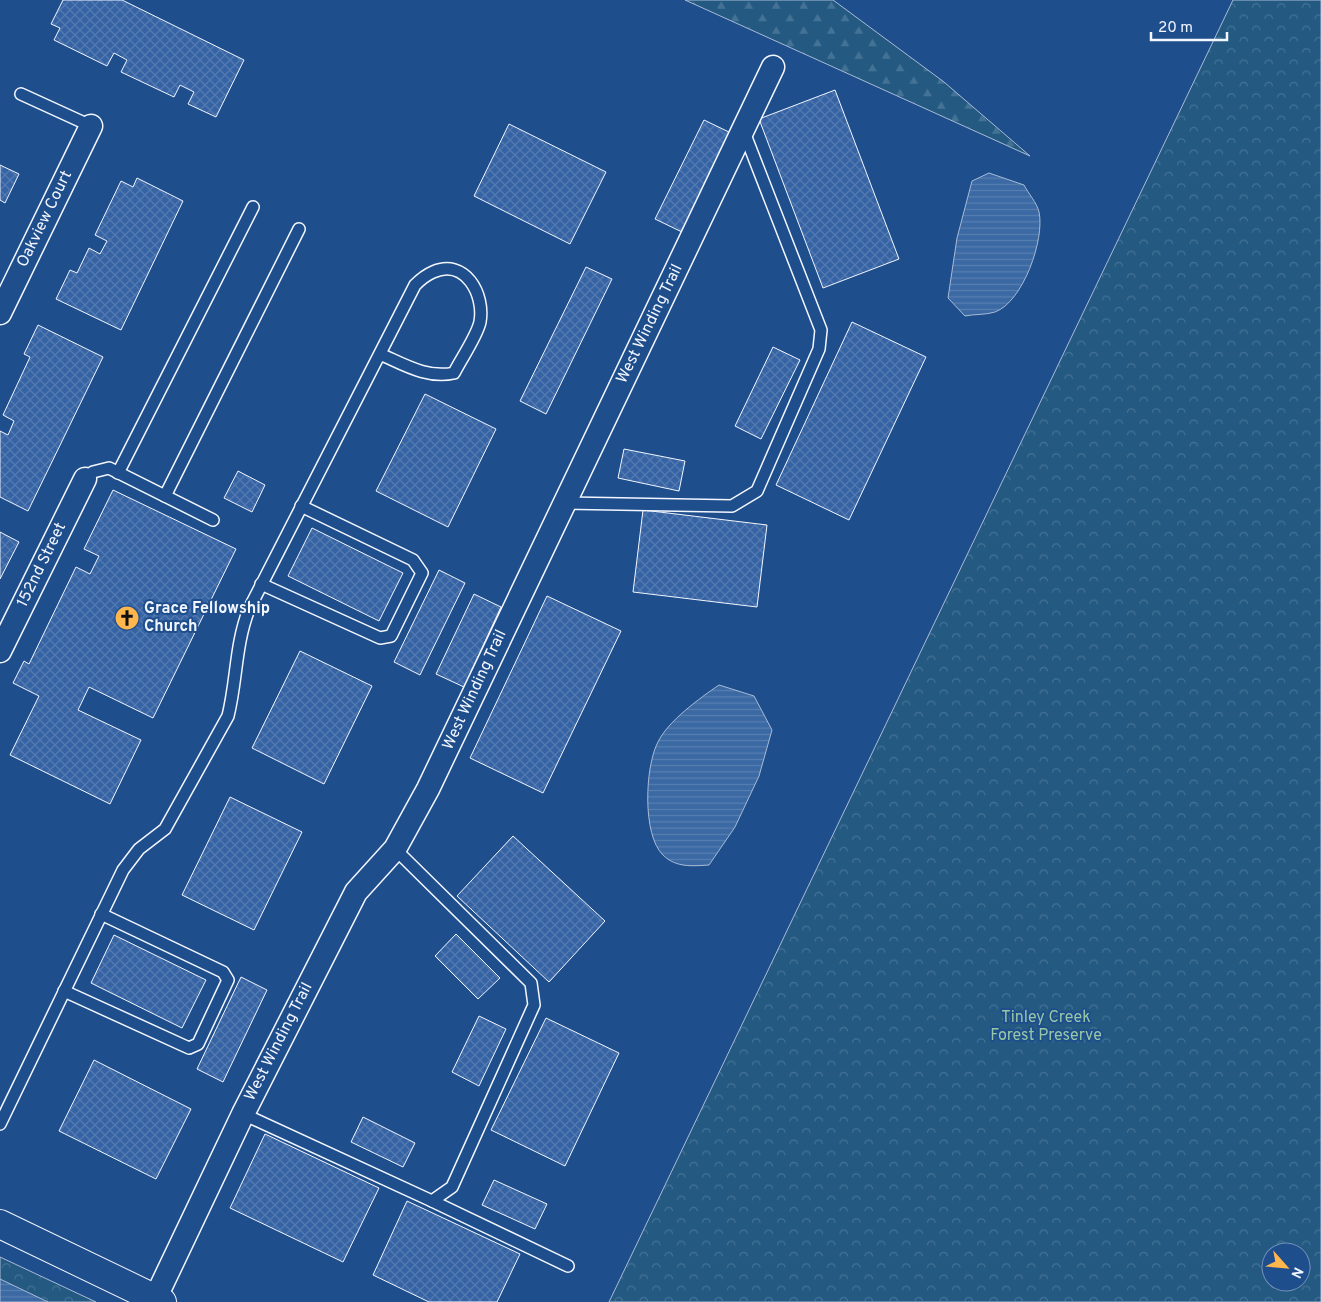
<svg xmlns="http://www.w3.org/2000/svg" width="1321" height="1302" font-family="Overpass,sans-serif">
  <style>
    .forest { fill: url(#forest-firs); stroke: #a8bbd7 }
    .park { fill: url(#park-crowns); stroke: #a8bbd7; fill-rule: evenodd }
    .water { fill: url(#water-rules); stroke: #a8bbd7 }
    .building { fill: url(#building-cross-hatch); stroke: #f2f6ff }
    .lines { fill: none; stroke-linecap: round; stroke-linejoin: round }
    .service-casing { stroke: #f2f6ff; stroke-width: 14 }
    .minor-casing { stroke: #f2f6ff; stroke-width: 25 }
    .tertiary-casing { stroke: #f2f6ff; stroke-width: 30 }
    .service { stroke: #1f4e8c; stroke-width: 11 }
    .minor { stroke: #1f4e8c; stroke-width: 22 }
    .tertiary { stroke: #1f4e8c; stroke-width: 28 }
    .labels { text-anchor: middle; dominant-baseline: central; stroke-width: 4; stroke-linejoin: round; paint-order: stroke }
    .street-label { font-size: 16px; fill: #f2f6ff; stroke: #1f4e8c }
    .poi-label { font-size: 16px; font-weight: bold; fill: #f2f6ff; stroke: #1f4e8c; text-anchor: start }
    .park-label { font-size: 16px; fill: #97c8a6; stroke: #1f4e8c }
  </style>
  <defs>
    <pattern id="forest-firs" width="22" height="20" patternUnits="userSpaceOnUse" patternTransform="scale(1.25)"><rect width="22" height="20" fill="#245a82"/><path d="M5 1l3.5 6h-7zM16 11l3.5 6h-7z" fill="#447295"/></pattern>
    <pattern id="park-crowns" width="20" height="18" patternUnits="userSpaceOnUse" patternTransform="scale(1.25)"><rect width="20" height="18" fill="#245a82"/><path d="M2 6a3 3 0 1 1 6 0M12 15a3 3 0 1 1 6 0" fill="none" stroke="#447295"/></pattern>
    <pattern id="water-rules" width="6" height="5" patternUnits="userSpaceOnUse" patternTransform="scale(1.25)"><rect width="6" height="5" fill="#3b69a3"/><path d="M0 2.5h6" fill="none" stroke="#587fb1"/></pattern>
    <pattern id="building-cross-hatch" width="8" height="8" patternUnits="userSpaceOnUse" patternTransform="scale(1.25)"><rect width="8" height="8" fill="#3563a3"/><path d="M0 0l8 8M0 8l8-8" fill="none" stroke="#537ab1"/></pattern>
  </defs>
  <rect width="100%" height="100%" fill="#1f4e8c"/>
  <path class="forest" d="M685 0H833L944 82 1030 156Z"/>
  <g class="park">
    <path d="M1233 0H1321V1302H609ZM1271 1252H1301V1282H1271Z"/>
    <path d="M0 1257 96 1302H0Z"/>
  </g>
  <g class="water">
    <path d="M989 173 1024 185C1028 193 1037 203 1039 212 1045 239 1023 302 995 312 986 315 974 314 965 316L948 298 957 238 972 181Z"/>
    <path d="M719 685 754 696 772 730 759 776 735 827 709 865C693 866 676 868 663 855 642 835 645 766 658 742 668 721 700 698 719 685Z"/>
    <path d="M0 1279 48 1302H0Z"/>
  </g>
  <g class="building">
    <path d="M63 0H122L244 60 216 117 188 104 194 92 180 85 174 97 121 72 127 60 114 53 107 66 54 40 60 28 51 24Z"/>
    <path d="M835 90 899 259 823 288 759 119Z"/>
    <path d="M704 120 731 133 682 232 655 219Z"/>
    <path d="M509 124 606 172 570 244 474 196Z"/>
    <path d="M0 165 19 174 5 203 0 200Z"/>
    <path d="M137 178 183 201 121 330 56 299 70 270 77 273 89 248 100 254 107 241 95 235 121 181 133 187Z"/>
    <path d="M586 267 612 279 546 414 520 401Z"/>
    <path d="M852 322 926 357 849 520 776 485Z"/>
    <path d="M38 325 103 357 28 511 0 497V431L8 435 14 421 3 415 30 357 24 354Z"/>
    <path d="M773 347 800 360 761 439 735 426Z"/>
    <path d="M425 394 496 429 448 527 376 491Z"/>
    <path d="M624 449 685 461 679 491 618 478Z"/>
    <path d="M238 471 265 485 252 512 224 498Z"/>
    <path d="M113 490 236 549 153 718 89 687 78 710 141 740 110 804 10 755 39 696 13 683 24 661 29 664 76 567 90 574 99 556 84 549Z"/>
    <path d="M643 510 767 525 757 607 633 592Z"/>
    <path d="M312 528 403 573 379 621 288 576Z"/>
    <path d="M0 532 19 542 0 579Z"/>
    <path d="M439 570 465 583 420 675 394 662Z"/>
    <path d="M474 594 501 607 464 687 436 674Z"/>
    <path d="M547 596 621 631 543 793 470 758Z"/>
    <path d="M300 651 372 686 324 784 252 748Z"/>
    <path d="M230 797 302 832 254 930 182 895Z"/>
    <path d="M513 836 605 921 549 982 457 896Z"/>
    <path d="M456 934 500 978 478 999 435 956Z"/>
    <path d="M114 935 206 980 182 1028 91 983Z"/>
    <path d="M241 977 267 990 223 1082 197 1069Z"/>
    <path d="M479 1016 506 1029 479 1086 452 1072Z"/>
    <path d="M546 1018 619 1053 565 1166 491 1130Z"/>
    <path d="M94 1060 191 1109 156 1179 59 1131Z"/>
    <path d="M363 1117 415 1143 403 1167 351 1142Z"/>
    <path d="M265 1134 379 1188 343 1262 230 1208Z"/>
    <path d="M494 1180 547 1204 535 1229 482 1205Z"/>
    <path d="M407 1201 520 1254 497 1302H429L373 1275Z"/>
  </g>
  <g class="lines">
    <defs>
      <g id="service">
        <path d="M21 94 91 126"/>
        <path d="M118 473 253 207"/>
        <path d="M85 479 93 472 109 468 213 520"/>
        <path d="M165 496 299 229"/>
        <path d="M565 503 732 506 757 491 819 349 821 330 744 132"/>
        <path d="M261 584 380 638 391 636 422 573 413 560 301 506"/>
        <path d="M64 991 189 1048 198 1044 228 980 223 972 101 914"/>
        <path d="M243 1114 432 1201 452 1187 534 1005 531 983 395 849"/>
        <path d="M0 1124 123 870 139 849 165 829 228 716C237 680 235 645 249 609L415 285C420 280 426 275 433 272 465 258 485 294 480 322 477 336 461 359 454 373 427 379 403 364 380 354"/>
        <path d="M432 1201 568 1266"/>
      </g>
      <g id="minor">
        <path d="M0 313 91 126"/>
        <path d="M0 651 85 479"/>
        <path d="M155 1299 243 1114 356 892 395 849 428 789 773 67"/>
      </g>
      <path id="tertiary" d="M0 1224 162 1302"/>
    </defs>
    <use href="#service" class="service-casing"/>
    <use href="#minor" class="minor-casing"/>
    <use href="#tertiary" class="tertiary-casing"/>
    <use href="#service" class="service"/>
    <use href="#minor" class="minor"/>
    <use href="#tertiary" class="tertiary"/>
  </g>
  <defs>
    <symbol id="church-disc" viewBox="-11 -11 22 22"><circle r="9.5" fill="#ffb74d" stroke="#1f4e8c"/><path d="M-1.2-6h2.4v3.5h3.3v2.4h-3.3V6h-2.4V-.1h-3.3v-2.4h3.3Z" fill="#111"/></symbol>
  </defs>
  <g fill-rule="evenodd">
    <use href="#church-disc" x="113" y="604" width="28" height="28"/>
  </g>
  <g class="labels">
    <g class="street-label">
      <text transform="translate(45 219) rotate(-64)">Oakview Court</text>
      <text transform="translate(650 324) rotate(-64)">West Winding Trail</text>
      <text transform="translate(42 565) rotate(-64)">152nd Street</text>
      <text transform="translate(475 690) rotate(-65)">West Winding Trail</text>
      <text transform="translate(279 1042) rotate(-63)">West Winding Trail</text>
    </g>
    <g class="poi-label">
      <text x="144" y="609">Grace Fellowship<tspan x="144" dy="18">Church</tspan></text>
    </g>
    <g class="park-label">
      <text x="1046" y="1018">Tinley Creek<tspan x="1046" dy="18">Forest Preserve</tspan></text>
    </g>
  </g>
  <g transform="translate(1286 1267) rotate(117)"><circle r="24" fill="#1f4e8c" stroke="#7391ba"/>
  <path d="M0-4L9 19L0 12L-9 19Z" fill="#ffb74d"/>
  <text y="-8" font-size="14" font-weight="bold" text-anchor="middle" fill="#f2f6ff">N</text>
  </g>
  <path d="M1151 32v8h76v-8" fill="none" stroke="#f2f6ff" stroke-width="2.5"/>
  <text x="1158" y="32" font-size="15" fill="#f2f6ff" stroke="#1f4e8c" stroke-width="4" paint-order="stroke">20 m</text>
</svg>
